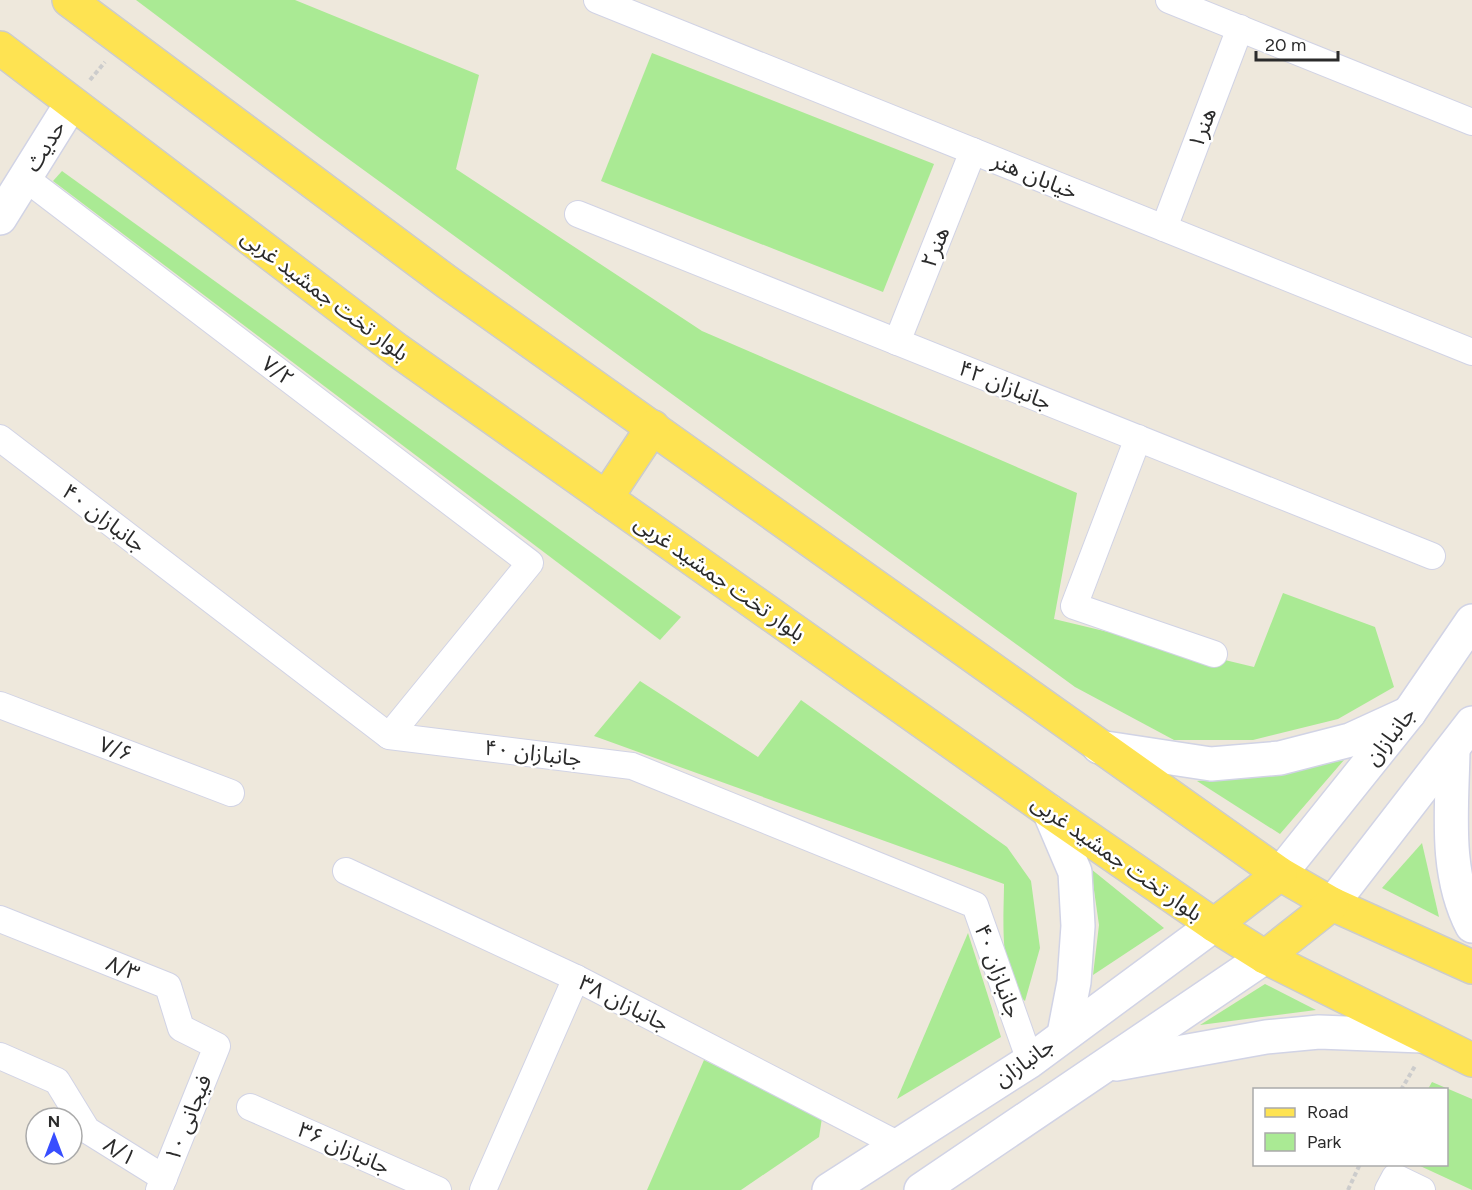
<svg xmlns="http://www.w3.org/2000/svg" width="1472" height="1190" font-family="Figtree,'Noto Sans Arabic',sans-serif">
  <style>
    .green { fill: #aaea94 }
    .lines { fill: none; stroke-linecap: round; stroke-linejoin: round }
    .street-casing { stroke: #d1d3e5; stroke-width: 28 }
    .secondary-casing { stroke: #d1d3e5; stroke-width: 36 }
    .primary-casing { stroke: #ccc; stroke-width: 36 }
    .path { stroke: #ccc; stroke-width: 4; stroke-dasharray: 4.5 3; stroke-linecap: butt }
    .street { stroke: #fff; stroke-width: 26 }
    .secondary { stroke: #fff; stroke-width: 33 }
    .primary { stroke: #fee352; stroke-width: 33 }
    .labels { text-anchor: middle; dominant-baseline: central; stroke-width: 5; stroke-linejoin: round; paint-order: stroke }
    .street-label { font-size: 22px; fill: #2b2b2b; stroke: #fff }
  </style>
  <rect width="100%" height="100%" fill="#eee8dc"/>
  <g class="green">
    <path d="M136 0H295L479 75 456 169 702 331 1077 493 1054 619 1254 667 1283 593 1375 627 1394 687 1338 719 1253 740H1174L1075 687 321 139Z"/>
    <path d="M652 53 934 164 883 292 601 181Z"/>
    <path d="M62 171 681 617 660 640 53 181Z"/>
    <path d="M640 681 758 757 801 700 1007 847 1031 881 1040 948 1025 1001C998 980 1004 916 1004 884L594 736Z"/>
    <path d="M1344 760 1280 834 1197 781 1274 775Z"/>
    <path d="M1422 843 1439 917 1382 888Z"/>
    <path d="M1091 869 1164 928 1093 975 1099 925Z"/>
    <path d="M968 933 1001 1037 897 1099Z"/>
    <path d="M1265 984 1316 1010 1200 1025Z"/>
    <path d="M704 1060 822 1118 819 1137 741 1190H647Z"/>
    <path d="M1432 1082 1472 1099V1190L1418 1165 1446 1164V1090L1428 1089Z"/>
  </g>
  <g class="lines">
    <defs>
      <g id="street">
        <path d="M597 0 1472 352"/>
        <path d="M1169 0 1472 122"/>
        <path d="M25 178 530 563 389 736"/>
        <path d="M578 214 1432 556"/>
        <path d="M1164 228 1240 28"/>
        <path d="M897 342 973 151"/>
        <path d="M0 438 389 736 632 766 975 905 1030 1061"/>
        <path d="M1138 438 1074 606 1214 654"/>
        <path d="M0 705 231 793"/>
        <path d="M346 871 576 978 897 1144"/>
        <path d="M0 919 168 986 181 1028 217 1046 159 1190"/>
        <path d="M0 1056 57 1081 87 1130 164 1178"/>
        <path d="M250 1107 438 1190"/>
        <path d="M483 1190 576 978"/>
        <path d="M1388 1190 1395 1177 1422 1190"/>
      </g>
      <g id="secondary">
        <path d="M0 218 71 104"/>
        <path d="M1099 747 1211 764 1280 758 1350 740 1409 713"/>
        <path d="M1453 751C1452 809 1444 872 1472 926"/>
        <path d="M1049 811 1075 872 1078 926 1074 982 1064 1034"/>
        <path d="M1280 874 1409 713 1472 621"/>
        <path d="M1332 904 1472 723"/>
        <path d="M1116 1064 1266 1037 1319 1032 1422 1036"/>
        <path d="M829 1190 1030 1061 1214 925"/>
        <path d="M921 1190 1265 957"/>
      </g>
      <g id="primary">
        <path d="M69 0 447 282 1280 874 1332 904 1472 967"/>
        <path d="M0 48 397 350 1049 811 1214 925 1265 957 1472 1060"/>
        <path d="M606 498 653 427"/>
        <path d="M1214 925 1280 874"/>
        <path d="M1265 957 1332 904"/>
      </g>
    </defs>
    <use href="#street" class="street-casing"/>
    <use href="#secondary" class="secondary-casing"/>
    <use href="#primary" class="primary-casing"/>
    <g class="path">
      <path d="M90 80 105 62"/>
      <path d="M1401 1090 1415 1066"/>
      <path d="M1348 1190 1360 1164"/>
    </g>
    <use href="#street" class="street"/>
    <use href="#secondary" class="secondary"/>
    <use href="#primary" class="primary"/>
  </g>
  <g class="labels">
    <g class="street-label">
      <text transform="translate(1202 128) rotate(-69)">هنر۱</text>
      <text transform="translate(45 146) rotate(-58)">حدیث</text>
      <text transform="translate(1035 176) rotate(22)">خیابان هنر</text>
      <text transform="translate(935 247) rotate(-68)">هنر۲</text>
      <text transform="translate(325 295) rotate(37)">بلوار تخت جمشید غربی</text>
      <text transform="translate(278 371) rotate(37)">۷/۲</text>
      <text transform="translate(1005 385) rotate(22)">۴۲ جانبازان</text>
      <text transform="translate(104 518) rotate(37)">۴۰ جانبازان</text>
      <text transform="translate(720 578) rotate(35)">بلوار تخت جمشید غربی</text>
      <text transform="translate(1390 736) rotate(-52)">جانبازان</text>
      <text transform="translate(116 749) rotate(21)">۷/۶</text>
      <text transform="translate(533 753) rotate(7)">۴۰ جانبازان</text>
      <text transform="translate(1117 858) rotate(35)">بلوار تخت جمشید غربی</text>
      <text transform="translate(123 968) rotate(22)">۸/۳</text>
      <text transform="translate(998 971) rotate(70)">۴۰ جانبازان</text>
      <text transform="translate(624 1003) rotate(27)">۳۸ جانبازان</text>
      <text transform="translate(1024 1062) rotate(-35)">جانبازان</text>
      <text transform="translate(188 1118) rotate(-68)">فیجانی ۱۰</text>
      <text transform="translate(344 1148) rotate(24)">۳۶ جانبازان</text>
      <text transform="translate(120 1151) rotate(32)">۸/۱</text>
    </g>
  </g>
  <rect x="1253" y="1088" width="195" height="78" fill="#ffffff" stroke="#aaaaaa" stroke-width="1.5"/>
  <rect x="1265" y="1108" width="30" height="9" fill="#fee352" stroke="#aaaaaa" stroke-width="1.5"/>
  <text x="1307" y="1118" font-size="18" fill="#2b2b2b">Road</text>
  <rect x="1265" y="1133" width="30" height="18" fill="#aaea94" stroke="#aaaaaa" stroke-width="1.5"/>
  <text x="1307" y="1148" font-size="18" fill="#2b2b2b">Park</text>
  <g transform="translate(54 1136)"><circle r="28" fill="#ffffff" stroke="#aaaaaa" stroke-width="1.5"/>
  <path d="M0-4.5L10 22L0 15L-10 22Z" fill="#384eff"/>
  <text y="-9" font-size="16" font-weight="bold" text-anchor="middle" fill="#2b2b2b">N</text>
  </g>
  <path d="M1256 51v9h82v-9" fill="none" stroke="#2b2b2b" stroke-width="3"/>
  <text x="1265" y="51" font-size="18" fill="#2b2b2b" stroke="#ffffff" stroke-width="4.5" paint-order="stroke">20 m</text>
</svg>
